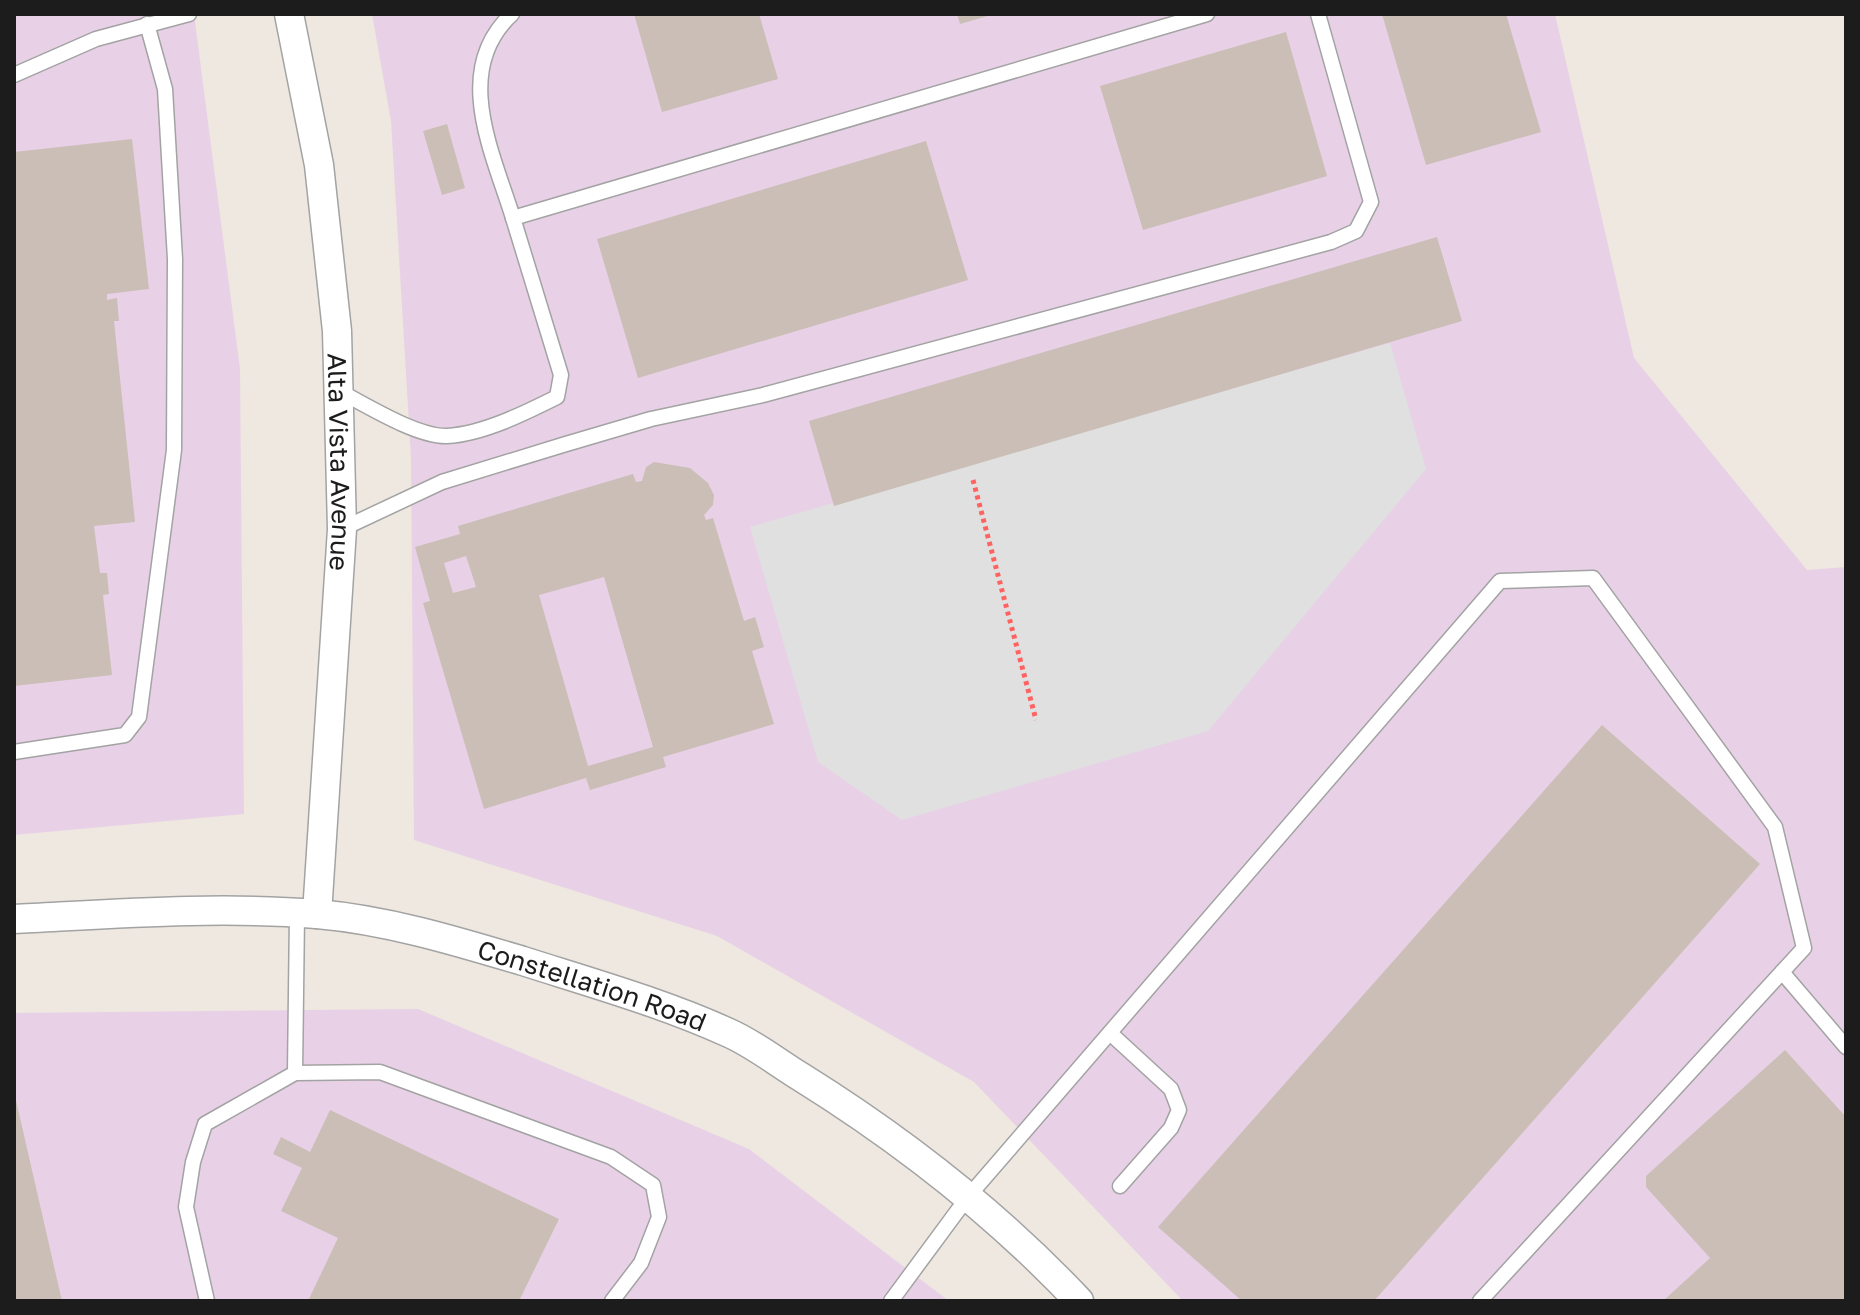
<svg xmlns="http://www.w3.org/2000/svg" width="1860" height="1315" font-family="'Golos Text',sans-serif">
  <style>
    .industrial { fill: #e8d1e6 }
    .parking { fill: #e0e0e0 }
    .building { fill: #cabeb6; fill-rule: evenodd }
    .lines { fill: none; stroke-linecap: round; stroke-linejoin: round }
    .service-casing { stroke: #a3a3a3; stroke-width: 17 }
    .minor-casing { stroke: #a3a3a3; stroke-width: 31 }
    .path { stroke: #ff6361; stroke-width: 5; stroke-dasharray: 4 4; stroke-linecap: butt }
    .service { stroke: #fff; stroke-width: 14 }
    .minor { stroke: #fff; stroke-width: 28 }
    .labels { text-anchor: middle; dominant-baseline: central; stroke-width: 6; stroke-linejoin: round; paint-order: stroke }
    .street-label { font-size: 26px; fill: #1c1c1c; stroke: #fff }
  </style>
  <rect width="100%" height="100%" fill="#eee8e0"/>
  <g class="industrial">
    <path d="M14 14H194L240 369 244 814 14 835Z"/>
    <path d="M372 14H1555L1634 358 1807 570 1846 567V1301H1183L974 1082 717 936 414 840 411 458 391 121Z"/>
    <path d="M418 1009 749 1149 949 1301H14V1013Z"/>
  </g>
  <path class="parking" d="M1390 343 1426 469 1208 731 902 820 818 762 750 527Z"/>
  <g class="building">
    <path d="M634 14H759L778 79 662 112Z"/>
    <path d="M957 14H991V15L960 24Z"/>
    <path d="M1382 14H1506L1541 132 1426 165Z"/>
    <path d="M1286 32 1327 176 1143 230 1100 86Z"/>
    <path d="M447 124 465 188 442 195 423 131Z"/>
    <path d="M132 139 149 289 107 294V300L117 298 119 321H114L135 522 94 526 100 573H107L109 594 103 595 112 675 14 686V152Z"/>
    <path d="M926 141 968 280 638 378 597 239Z"/>
    <path d="M1437 237 1462 321 834 506 809 421Z"/>
    <path d="M654 462 690 468 708 483 714 495 713 505 704 515 706 520 713 518 744 621 755 617 764 647 752 651 774 724 663 757 666 767 590 790 586 778 484 809 423 603 430 601 415 547 460 534 458 526 633 474 636 482 642 481 646 467ZM466 556 476 587 453 593 444 563ZM604 577 653 747 588 766 539 595Z"/>
    <path d="M1602 725 1760 864 1374 1301H1242L1158 1227Z"/>
    <path d="M1785 1050 1846 1117V1301H1663L1710 1258 1646 1187V1176Z"/>
    <path d="M14 1096H15L62 1301H14Z"/>
    <path d="M330 1110 559 1219 519 1301H308L338 1238 281 1211 302 1168 273 1154 281 1137 310 1152Z"/>
  </g>
  <g class="lines">
    <defs>
      <g id="service">
        <path d="M512 14C451 70 493 153 513 218"/>
        <path d="M14 75 96 39 189 14"/>
        <path d="M339 391C366 405 417 437 447 436 483 434 525 413 557 397L561 375 513 218 1207 14"/>
        <path d="M342 529 442 482 566 444 651 419 763 395 1331 242 1356 231 1371 202 1318 14"/>
        <path d="M14 752 125 735 139 717 174 450 175 259 165 89 147 24"/>
        <path d="M1110 1033 1171 1089 1179 1110 1171 1128 1120 1186"/>
        <path d="M295 1073 297 914"/>
        <path d="M207 1301 186 1207 193 1162 205 1124 295 1073 380 1072 611 1157 653 1185 659 1217 641 1263 612 1301"/>
        <path d="M891 1301 967 1198 1500 581 1593 578 1775 827 1804 948 1782 972"/>
        <path d="M1480 1301 1782 972 1846 1047"/>
      </g>
      <g id="minor">
        <path id="s1" d="M289 14 319 165 337 331 342 529 317 914"/>
        <path id="s2" d="M14 919C114 914 216 906 317 914 387 920 456 941 523 961 592 983 663 1003 729 1033 754 1044 778 1063 801 1077 902 1140 997 1214 1079 1301"/>
      </g>
    </defs>
    <use href="#service" class="service-casing"/>
    <use href="#minor" class="minor-casing"/>
    <path class="path" d="M973 480 1036 720"/>
    <use href="#service" class="service"/>
    <use href="#minor" class="minor"/>
  </g>
  <g class="labels">
    <g class="street-label">
      <text stroke="none"><textPath href="#s1" startOffset="452">Alta Vista Avenue</textPath></text>
      <text stroke="none"><textPath href="#s2" startOffset="588">Constellation Road</textPath></text>
    </g>
  </g>
  <rect width="1860" height="1315" fill="none" stroke="#1c1c1c" stroke-width="32"/>
</svg>
